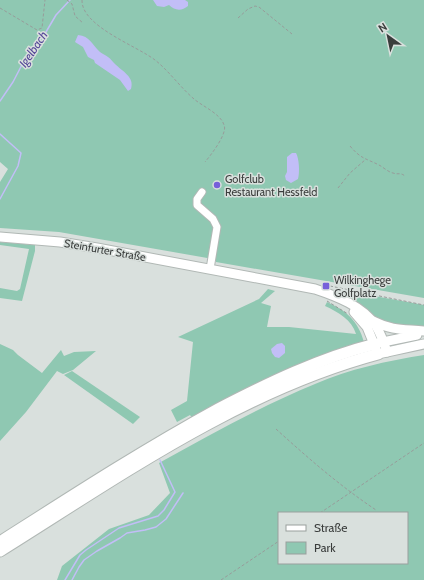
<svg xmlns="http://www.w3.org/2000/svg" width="424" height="580" font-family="Cabin,sans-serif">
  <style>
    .green { fill: #8fc8b2; fill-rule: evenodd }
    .water { fill: #c2bef7 }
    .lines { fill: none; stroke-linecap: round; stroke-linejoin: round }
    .stream { stroke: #c2bef7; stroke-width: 1.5 }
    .minor-casing { stroke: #b1b8b5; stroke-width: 9 }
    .major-casing { stroke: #b1b8b5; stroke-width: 11 }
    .highway-casing { stroke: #b1b8b5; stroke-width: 13 }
    .path { stroke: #979c9a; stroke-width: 1; stroke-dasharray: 3 2; stroke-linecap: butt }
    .minor { stroke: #fff; stroke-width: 7 }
    .major { stroke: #fff; stroke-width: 9 }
    .highway { stroke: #fff; stroke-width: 11 }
    .poi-dot { fill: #775fda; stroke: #d9e0dd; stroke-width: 1.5 }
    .labels { text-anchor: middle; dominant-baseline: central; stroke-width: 3; stroke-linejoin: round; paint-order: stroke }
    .poi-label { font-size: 11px; fill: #3a3d3c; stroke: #d9e0dd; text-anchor: start }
    .street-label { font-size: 11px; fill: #3a3d3c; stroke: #d9e0dd }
    .water-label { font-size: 12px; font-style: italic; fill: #544598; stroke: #d9e0dd }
  </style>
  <rect width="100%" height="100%" fill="#d9e0dd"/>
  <g class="green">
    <path d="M0 0H424V298L216 262V253L213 259 59 232 0 228V182L8 169 0 162Z"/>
    <path d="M0 242 35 245V251L22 301 0 298V288L17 291 20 289 29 249 0 245Z"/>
    <path d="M268 289 275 291 261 303 271 306 267 327H289L356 334C352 320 338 312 325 306L327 302C347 311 358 321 364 342L193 419 190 415 177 422 171 410 187 401 193 342 178 337 259 299Z"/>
    <path d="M341 290 424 305V328H403L372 317 340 293Z"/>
    <path d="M0 344 13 350 18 355 42 373 61 350 64 356 74 352 96 351 73 370 63 374 57 371 26 412 0 441Z"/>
    <path d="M424 355V580H57L62 566 109 529 149 515 170 493 159 463C210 435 261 406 315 384 349 369 387 361 424 355ZM279 513H407V563H279Z"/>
    <path d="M72 371 140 417 133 424 64 375Z"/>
  </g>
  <g class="water">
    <path d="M153 0H185L188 2V6C182 11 175 11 169 5L164 7 157 6Z"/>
    <path d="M78 35C90 36 92 45 100 52 102 54 106 55 108 57 111 59 112 61 115 64 122 71 135 77 131 89L128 91 120 80 95 63 94 60 88 57 83 47 75 42Z"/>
    <path d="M292 153H296C299 158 300 172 298 179L291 183 286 180 285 176 287 172V157Z"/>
    <path d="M282 343 285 346V353L279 358 275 357 272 353 271 349 277 344Z"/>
  </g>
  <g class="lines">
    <g class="stream">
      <path d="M0 101 13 82 26 57 46 32 56 15 70 0"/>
      <path d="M0 134 21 153 18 166 0 199"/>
      <path d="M65 580 80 555 86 550 119 528 158 516 164 510 175 492 160 460"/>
      <path d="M72 580 79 567 84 560 97 551 120 538 127 533 145 530 156 527 166 519 183 493"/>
    </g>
    <defs>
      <path id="minor" d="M202 192 197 199V205L213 219 217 227 210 269"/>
      <g id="major">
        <path d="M0 237 60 242 97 248 315 289C336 296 363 306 376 326 381 334 384 343 387 352"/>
        <path d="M354 312 367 327 378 354 424 344"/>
        <path d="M373 321C393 331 403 329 424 331"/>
        <path d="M378 343 417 335"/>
      </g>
      <g id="highway">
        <path d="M0 542C72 496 143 450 218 409 268 383 320 358 375 344"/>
        <path d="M0 551C120 476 240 391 378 354"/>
      </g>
    </defs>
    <use href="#minor" class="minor-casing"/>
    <use href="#major" class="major-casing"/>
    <use href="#highway" class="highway-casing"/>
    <g class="path">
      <path d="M67 0 72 4 75 16 83 23"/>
      <path d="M82 0C81 26 137 46 155 60 169 71 180 87 194 99 202 106 221 114 224 125 228 133 211 155 205 162"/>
      <path d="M0 8 37 30 42 28 45 0"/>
      <path d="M238 18 248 9 255 6 259 7 292 34"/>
      <path d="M350 146C361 159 365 158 379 165 383 167 388 172 393 173 398 175 400 172 405 176"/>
      <path d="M338 188 350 173 365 160"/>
      <path d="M330 286 424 305"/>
      <path d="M327 301 348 314"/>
      <path d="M276 429C308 458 340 486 376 510"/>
      <path d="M320 513 424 443"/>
      <path d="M221 580 279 541"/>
    </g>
    <use href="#minor" class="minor"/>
    <use href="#major" class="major"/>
    <use href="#highway" class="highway"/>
  </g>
  <g class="poi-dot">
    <circle cx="217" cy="185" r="4"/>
    <rect x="322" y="282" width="8" height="8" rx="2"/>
  </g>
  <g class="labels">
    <g class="poi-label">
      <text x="225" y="179">Golfclub<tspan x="225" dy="13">Restaurant Hessfeld</tspan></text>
      <text x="334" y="280">Wilkinghege<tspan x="334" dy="13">Golfplatz</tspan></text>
    </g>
    <g class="street-label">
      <text transform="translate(105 250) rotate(10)">Steinfurter Straße</text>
    </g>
    <g class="water-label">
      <text transform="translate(33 49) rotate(-56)">Igelbach</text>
    </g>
  </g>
  <rect x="278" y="512" width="130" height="52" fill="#d9e0dd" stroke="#999f9d"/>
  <rect x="286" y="525" width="20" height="6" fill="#ffffff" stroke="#999f9d"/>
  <text x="314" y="532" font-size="12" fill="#3a3d3c">Straße</text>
  <rect x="286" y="542" width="20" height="12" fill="#8fc8b2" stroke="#999f9d"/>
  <text x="314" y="552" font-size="12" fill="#3a3d3c">Park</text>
  <g transform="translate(388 36) rotate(327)" stroke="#d9e0dd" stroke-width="3" paint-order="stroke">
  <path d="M0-3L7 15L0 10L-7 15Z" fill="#3a3d3c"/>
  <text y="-6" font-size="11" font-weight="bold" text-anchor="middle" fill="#3a3d3c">N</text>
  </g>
</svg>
